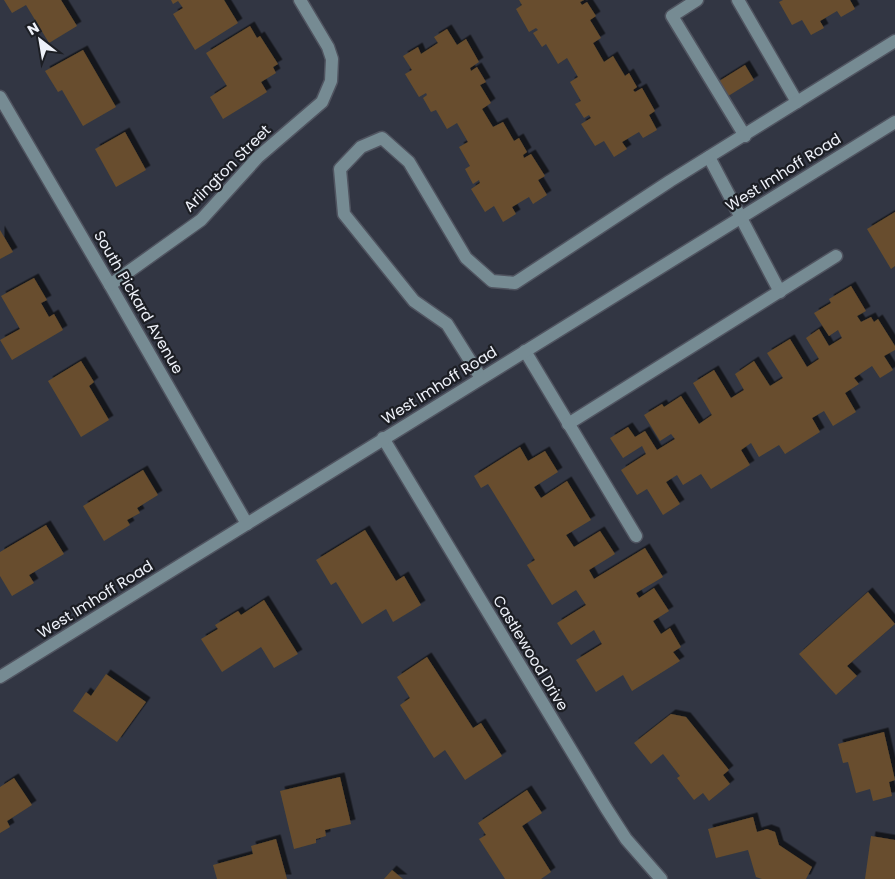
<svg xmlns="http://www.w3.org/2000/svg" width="895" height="879" font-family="Poppins,sans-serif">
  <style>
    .building { fill: #674e2d; filter: url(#shadow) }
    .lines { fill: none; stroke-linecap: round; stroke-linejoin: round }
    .minor-casing { stroke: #505460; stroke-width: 15 }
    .minor { stroke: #768b93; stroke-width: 12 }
    .labels { text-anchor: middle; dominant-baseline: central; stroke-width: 4.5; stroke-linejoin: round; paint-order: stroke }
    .street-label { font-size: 15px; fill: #eef1f9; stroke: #1c1e24 }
  </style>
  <defs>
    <filter id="shadow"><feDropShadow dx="4.5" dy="-4.5" stdDeviation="0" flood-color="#0009"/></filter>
  </defs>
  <rect width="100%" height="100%" fill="#323643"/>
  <g class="building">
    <path d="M4 0H61L77 26 49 43 26 5 12 13Z"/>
    <path d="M171 0H224L238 23 195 50 173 14 183 8 178 1 173 4Z"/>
    <path d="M519 0H584L580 2 582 5 587 2 596 16 590 20 601 38 593 43 604 62 613 56 625 76 629 73 637 87 633 90 635 92 642 88 655 111 649 115 657 130 643 138 639 132 622 142 627 149 614 157 604 141 595 146 581 124 591 118 589 115 584 118 575 104 581 101 570 82 578 77 567 58 558 64 546 44 542 47 533 33 538 30 536 28 529 32 516 9 522 5Z"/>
    <path d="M783 0H850L855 9 841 17 837 11 820 21 824 28 811 35 802 20 792 25 779 2Z"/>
    <path d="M250 26 257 38 260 36 278 64 273 67 276 73 261 82 267 92 223 119 210 97 227 86 206 53Z"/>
    <path d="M447 29 457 45 466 39 479 62 470 68 471 71 477 67 486 82 480 85 491 103 482 109 493 127 503 122 514 141 519 138 527 152 523 155 524 158 531 154 545 176 538 180 547 195 533 204 529 197 512 207 516 214 503 222 494 206 485 212 471 189 480 183 479 180 473 184 465 169 470 166 459 147 468 142 457 123 447 129 436 110 431 112 423 98 427 95 426 93 419 97 405 74 412 70 403 56 418 47 421 54 438 43 434 37Z"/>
    <path d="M83 50 116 107 83 126 62 90 58 92 45 71Z"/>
    <path d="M745 65 754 80 725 98 716 83Z"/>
    <path d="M125 132 146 170 116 187 95 149Z"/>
    <path d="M895 212V266L891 269 867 229Z"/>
    <path d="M0 230 13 252 0 259Z"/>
    <path d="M34 278 47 300 41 303 49 317 54 314 63 330 12 360 0 340 20 329 1 296Z"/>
    <path d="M851 286 866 311 857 316 861 322 871 317 874 322 878 319 895 346V350L884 356 893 370 880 378 872 366 854 378 859 384 845 393 856 412 833 426 824 411 812 418 820 432 785 454 779 445 759 457 751 443 741 450 750 465 711 489 701 474 683 485 677 475 666 482 680 504 663 515 647 489 637 495 621 470 646 454 642 446 623 458 610 438 628 427 635 437 645 431 657 450 675 439 671 434 660 441 644 415 662 404 664 407 681 396 699 424 712 415 693 383 714 370 731 398 744 390 735 374 754 361 770 386 783 378 767 353 790 339 807 367 819 359 806 338 819 329 829 346 842 338 838 330 829 336 814 313 831 303 829 299Z"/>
    <path d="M81 361 94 382 89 386 109 420 81 437 48 381Z"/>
    <path d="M520 447 528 461 545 451 558 472 534 487 541 498 567 481 591 520 566 535 574 547 600 531 615 554 589 570 594 579 645 548 663 577 636 593 639 598 654 588 669 611 653 621 661 634 670 628 681 647 673 652 680 661 632 691 623 675 596 692 576 660 602 644 594 630 571 645 557 623 586 605 576 590 552 605 527 565 535 560 488 484 481 488 474 476Z"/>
    <path d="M143 470 158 495 137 508 140 513 127 520 130 525 104 541 83 506Z"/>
    <path d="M46 525 64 554 29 575 34 583 12 596 0 576V552Z"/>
    <path d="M365 530 396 581 404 576 421 605 393 622 386 609 362 624 336 582 331 585 316 560Z"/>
    <path d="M868 592 895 624 847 666 857 676 836 695 799 654Z"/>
    <path d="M264 600 298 654 274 668 261 647 222 672 201 639 218 629 215 625 238 611 241 615Z"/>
    <path d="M427 657 473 728 481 723 502 756 465 780 445 750 434 758 400 705 410 698 397 677Z"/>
    <path d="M106 674 146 702 117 742 73 711 86 692 91 696Z"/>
    <path d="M671 714 686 717 729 770 723 775 730 784 709 801 703 793 694 800 677 778 680 776 663 754 651 764 634 743Z"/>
    <path d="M884 732 895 780 889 782 892 796 873 801 870 789 856 793 848 762 843 763 838 744Z"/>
    <path d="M340 777 351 824 325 830 326 836 316 839V843L294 849 280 791Z"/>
    <path d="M14 778 32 805 7 821 10 827 0 833V787Z"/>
    <path d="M527 790 542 813 522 826 551 872 541 879H505L479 839 486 835 478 823Z"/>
    <path d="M753 817 757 832 767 829 775 832 779 845 812 867 806 879H762L756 877 748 850 716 858 708 829Z"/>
    <path d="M871 836 895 840V879H865Z"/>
    <path d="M276 839 287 879H217L213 865 253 854 251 846Z"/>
    <path d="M392 870 403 879H384Z"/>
  </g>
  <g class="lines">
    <defs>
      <g id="minor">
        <path d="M697 0 672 16 745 136"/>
        <path d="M738 0 797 102"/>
        <path d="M0 97 110 285 247 524"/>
        <path d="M709 157 780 292"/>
        <path d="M110 285 201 220 258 157 322 102 331 81 332 59 328 47 300 0"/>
        <path d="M525 351 636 536"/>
        <path d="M481 378 447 324 414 301 344 214 340 169 361 147 382 138 409 162 466 258 492 281 515 283 670 181 895 41"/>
        <path d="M568 424 836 256"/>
        <path d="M383 438 606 808 626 839 661 879"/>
        <path d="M0 677 895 122"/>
      </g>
    </defs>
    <use href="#minor" class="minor-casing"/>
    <use href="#minor" class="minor"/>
  </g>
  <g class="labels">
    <g class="street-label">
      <text transform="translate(227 168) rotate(-45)">Arlington Street</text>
      <text transform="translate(783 172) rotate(-32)">West Imhoff Road</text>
      <text transform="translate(139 302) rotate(60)">South Pickard Avenue</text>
      <text transform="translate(439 385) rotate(-32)">West Imhoff Road</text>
      <text transform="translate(95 599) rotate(-32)">West Imhoff Road</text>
      <text transform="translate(531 653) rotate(59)">Castlewood Drive</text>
    </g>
  </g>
  <g transform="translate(40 40) rotate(329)" stroke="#1c1e24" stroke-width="4" paint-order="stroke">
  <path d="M0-4L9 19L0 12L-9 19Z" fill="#eef1f9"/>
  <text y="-8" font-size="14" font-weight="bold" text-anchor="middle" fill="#eef1f9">N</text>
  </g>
</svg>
